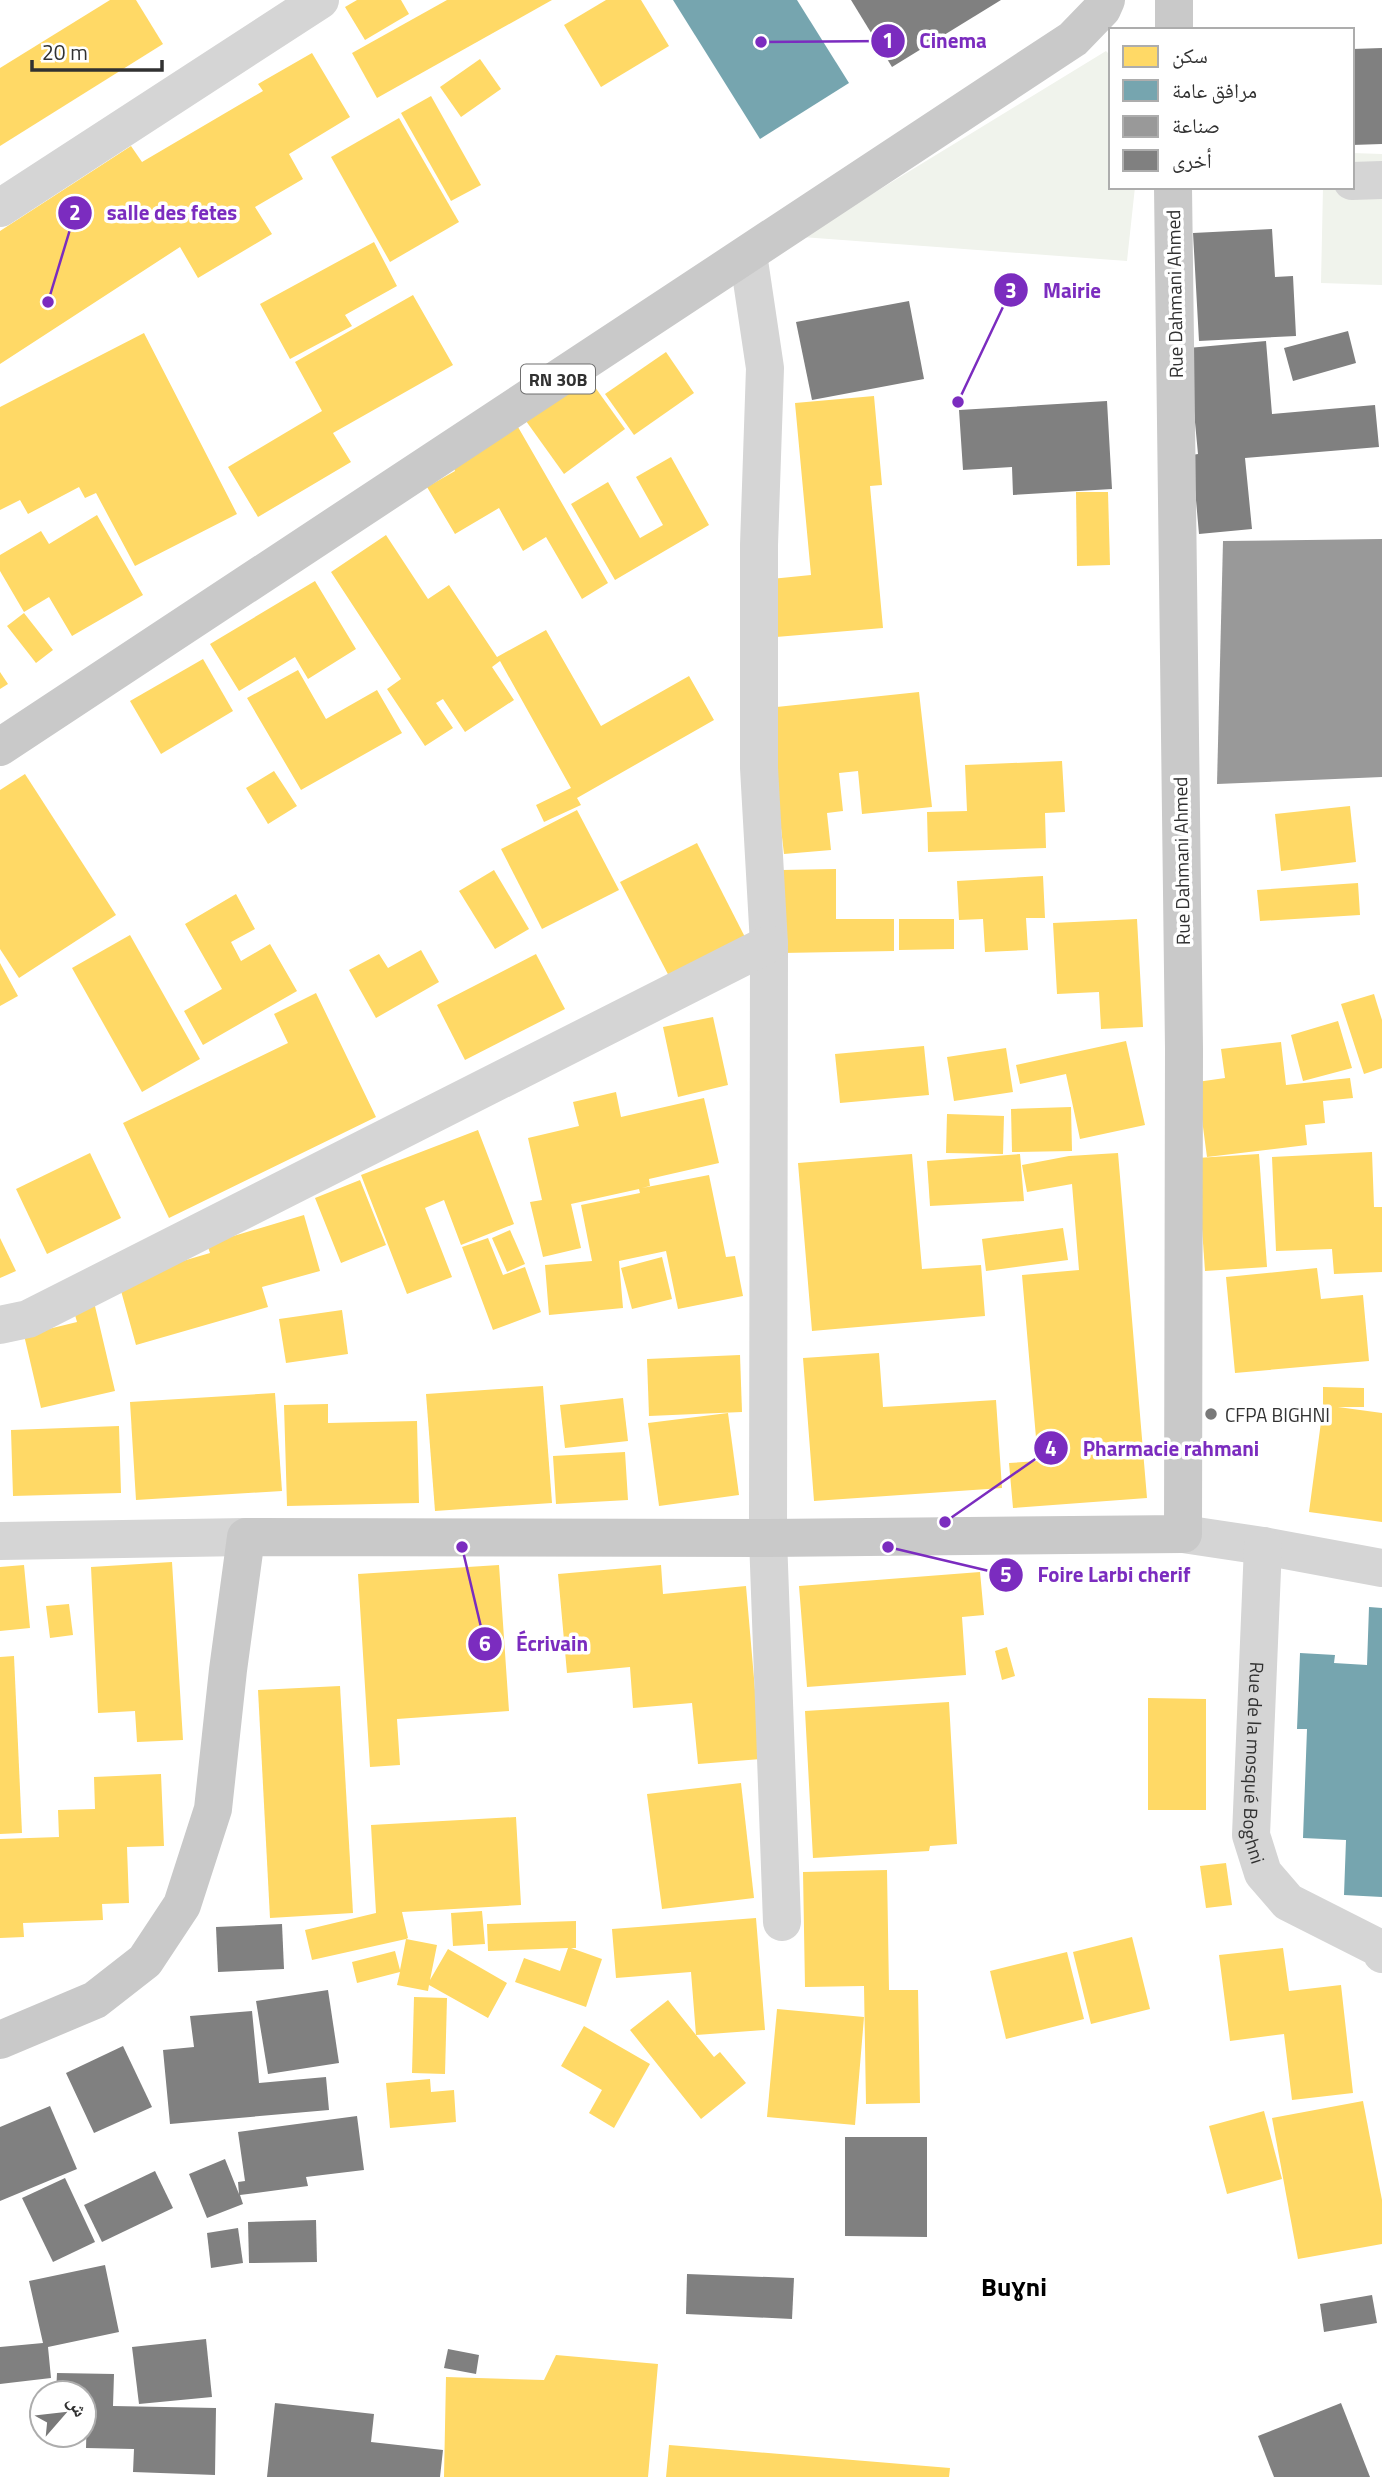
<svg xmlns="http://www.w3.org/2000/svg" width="1382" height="2477" font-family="'Titillium Web','Noto Naskh Arabic',sans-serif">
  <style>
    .green { fill: #f0f3ec }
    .homes { fill: #ffd966 }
    .public { fill: #76a5af }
    .industry { fill: #999 }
    .building { fill: #808080 }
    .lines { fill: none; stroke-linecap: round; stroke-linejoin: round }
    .street { stroke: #d5d5d5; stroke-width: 38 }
    .primary { stroke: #c9c9c9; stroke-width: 38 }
    .poi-dot { fill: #797979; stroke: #fff; stroke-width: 2.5 }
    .labels { text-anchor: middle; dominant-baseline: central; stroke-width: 7; stroke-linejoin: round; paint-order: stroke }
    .shield { fill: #fff; stroke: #6f6f6f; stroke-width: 2 }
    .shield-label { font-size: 18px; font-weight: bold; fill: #313131 }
    .street-label { font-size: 19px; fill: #313131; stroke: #fff }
    .poi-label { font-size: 19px; fill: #313131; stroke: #fff; text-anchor: start }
    .district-label { font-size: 26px; font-weight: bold; fill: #000; stroke: #fff }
    .leader { fill: none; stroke: #7b2cbf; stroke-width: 2.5 }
    .callout-dot { fill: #7b2cbf; stroke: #fff; stroke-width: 2.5 }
    .mark-label { font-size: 21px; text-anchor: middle; font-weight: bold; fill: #fff }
    .callout-label { font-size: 21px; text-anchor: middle; font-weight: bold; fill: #7b2cbf; stroke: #fff; stroke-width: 7; stroke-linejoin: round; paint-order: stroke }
  </style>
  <rect width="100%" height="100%" fill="#fff"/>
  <g class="green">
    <path d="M1106 51 1111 56V187H1135L1127 261 802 237Z"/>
    <path d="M1352 153 1382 154V285L1321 283 1323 187H1352Z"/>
  </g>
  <g class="homes">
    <path d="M110 0H136L163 44 0 146V68Z"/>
    <path d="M357 0H401L409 14 365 40 345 7Z"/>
    <path d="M447 0H552L377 98 352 53Z"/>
    <path d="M606 0H641L669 46 601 87 564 25Z"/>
    <path d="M312 53 350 117 289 154 303 179 255 207 272 234 198 278 180 247 0 364V231L131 146 142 162 263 91 258 84Z"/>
    <path d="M480 59 501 89 461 117 440 87Z"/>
    <path d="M431 96 481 185 451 201 401 113Z"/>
    <path d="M399 118 459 222 390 262 331 157Z"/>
    <path d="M374 242 397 286 345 315 352 326 290 359 260 304Z"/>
    <path d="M413 295 453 365 333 433 351 462 258 517 228 467 322 411 295 362Z"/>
    <path d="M144 333 237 514 135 566 96 493 85 498 79 487 28 514 20 500 0 510V407Z"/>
    <path d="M666 352 694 393 634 435 605 394Z"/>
    <path d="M587 376 625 429 564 474 526 421Z"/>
    <path d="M874 396 882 485 870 486 883 628 776 637 771 579 811 575 795 403Z"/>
    <path d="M518 427 608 583 582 599 546 537 523 551 499 508 455 534 427 487 455 471 453 466Z"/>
    <path d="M671 457 709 525 615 580 571 504 608 482 640 538 663 525 636 477Z"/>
    <path d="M1076 492H1108L1110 565 1077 566Z"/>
    <path d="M97 515 143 595 72 636 49 597 24 612 0 571V555L41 531 49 544Z"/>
    <path d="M386 535 428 599 449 585 497 657 546 630 601 726 689 676 714 720 577 798 581 805 544 822 536 805 571 788 500 661 492 667 514 700 465 732 443 699 436 703 453 728 425 746 387 689 401 679 331 572Z"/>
    <path d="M315 581 356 649 308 679 295 657 239 691 210 644Z"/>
    <path d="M24 613 53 650 36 663 7 626Z"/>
    <path d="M203 659 233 711 161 754 130 701Z"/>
    <path d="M298 670 326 719 377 690 402 733 301 790 247 698Z"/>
    <path d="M0 672 8 684 0 689Z"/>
    <path d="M919 692 932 807 862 814 858 771 839 773 843 811 827 813 831 850 784 854 767 708Z"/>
    <path d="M1062 761 1065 812 1045 813 1046 848 928 852 927 812 967 811 965 765Z"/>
    <path d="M274 771 297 806 268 824 246 788Z"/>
    <path d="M25 774 116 915 19 978 0 949V790Z"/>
    <path d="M1350 806 1356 862 1281 871 1275 814Z"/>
    <path d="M577 810 619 890 542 929 501 849Z"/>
    <path d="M697 843 748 943 672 982 620 882Z"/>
    <path d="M836 869V919H894V951L782 953 781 870Z"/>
    <path d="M494 870 529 929 495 949 459 891Z"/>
    <path d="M1043 876 1045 918H1026L1028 950 985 952 983 919 959 920 957 881Z"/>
    <path d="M1358 883 1360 915 1260 921 1257 890Z"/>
    <path d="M236 894 255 929 231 942 241 961 270 944 297 991 203 1045 184 1011 222 989 185 924Z"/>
    <path d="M899 919H954V949L899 950Z"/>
    <path d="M1137 919 1143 1027 1101 1029 1099 992 1057 994 1053 923Z"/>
    <path d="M130 935 200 1059 142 1092 72 968Z"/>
    <path d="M421 950 439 982 376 1018 349 970 379 954 388 968Z"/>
    <path d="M536 954 565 1009 465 1060 437 1005Z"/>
    <path d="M0 963 18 996 0 1006Z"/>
    <path d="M316 993 376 1117 169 1218 123 1123 288 1043 274 1014Z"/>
    <path d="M1374 994 1382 1020V1068L1364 1074 1341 1004Z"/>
    <path d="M713 1017 728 1085 678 1097 663 1027Z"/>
    <path d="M1338 1021 1352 1068 1303 1081 1291 1035Z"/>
    <path d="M1126 1041 1145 1125 1080 1139 1066 1074 1020 1084 1016 1065Z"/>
    <path d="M1281 1042 1286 1085 1350 1078 1353 1098 1323 1101 1325 1123 1305 1125 1307 1145 1207 1157 1197 1082 1225 1078 1221 1049Z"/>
    <path d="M924 1046 929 1095 840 1103 835 1054Z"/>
    <path d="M1006 1048 1013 1092 954 1101 947 1057Z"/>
    <path d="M616 1092 621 1117 704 1098 719 1163 649 1179 650 1186 642 1188 709 1175 726 1257 735 1256 743 1296 678 1309 666 1251 619 1261 623 1308 549 1315 545 1265 592 1261 581 1205 640 1193 639 1189 571 1204 581 1248 543 1257 530 1202 542 1200 528 1138 579 1126 573 1102Z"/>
    <path d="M1071 1107 1072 1151 1012 1152 1011 1109Z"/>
    <path d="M947 1114 1004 1116 1003 1154 946 1153Z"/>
    <path d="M478 1130 514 1224 461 1245 444 1200 425 1208 452 1277 407 1294 361 1175Z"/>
    <path d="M1372 1152 1374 1207H1382V1272L1334 1274 1332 1249 1276 1251 1272 1157Z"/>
    <path d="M90 1153 121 1218 47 1254 16 1189Z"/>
    <path d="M1118 1153 1147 1498 1013 1508 1009 1463 1038 1461 1022 1275 1079 1270 1072 1184 1027 1192 1022 1165 1069 1156Z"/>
    <path d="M912 1154 922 1269 981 1265 985 1316 812 1331 798 1163Z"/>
    <path d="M1020 1154 1024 1201 930 1206 927 1161Z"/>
    <path d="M1259 1154 1267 1267 1205 1271 1197 1158Z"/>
    <path d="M360 1180 386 1245 341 1263 315 1198Z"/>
    <path d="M304 1215 320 1271 262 1287 268 1307 136 1345 118 1280 210 1253 207 1244Z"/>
    <path d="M1063 1228 1068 1260 986 1271 982 1239Z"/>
    <path d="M510 1230 525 1264 507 1272 492 1238Z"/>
    <path d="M0 1238 16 1271 0 1278Z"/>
    <path d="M488 1238 503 1275 525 1267 541 1312 493 1330 462 1247Z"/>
    <path d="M662 1257 672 1299 632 1309 621 1268Z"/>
    <path d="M1317 1268 1321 1299 1363 1295 1369 1361 1235 1373 1226 1277Z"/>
    <path d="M94 1302 115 1391 41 1408 24 1335 77 1322 73 1308Z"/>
    <path d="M342 1310 348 1354 286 1363 279 1319Z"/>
    <path d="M879 1353 883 1407 996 1400 1002 1488 814 1501 803 1358Z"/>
    <path d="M740 1355 742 1412 649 1416 647 1359Z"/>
    <path d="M543 1386 552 1503 435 1511 426 1394Z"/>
    <path d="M1323 1387 1364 1388V1407H1338L1382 1413V1522L1309 1512 1323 1407Z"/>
    <path d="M275 1393 282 1491 136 1500 130 1402Z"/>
    <path d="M623 1398 628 1441 565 1448 560 1405Z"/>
    <path d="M328 1404V1423L417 1421 419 1503 287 1506 284 1405Z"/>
    <path d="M728 1413 739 1495 659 1506 648 1423Z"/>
    <path d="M119 1426 121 1493 13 1496 11 1430Z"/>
    <path d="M625 1452 628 1500 556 1504 553 1456Z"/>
    <path d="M172 1562 183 1740 137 1742 135 1711 98 1713 91 1567Z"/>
    <path d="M24 1565 30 1628 0 1631V1567Z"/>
    <path d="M499 1565 509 1711 397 1719 400 1765 370 1767 358 1574Z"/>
    <path d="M661 1565 663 1594 746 1586 761 1759 698 1764 692 1703 633 1708 630 1667 567 1673 558 1574Z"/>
    <path d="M980 1572 984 1615 962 1617 966 1675 807 1687 799 1586Z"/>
    <path d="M69 1604 73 1635 50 1638 46 1606Z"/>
    <path d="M1007 1647 1015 1676 1002 1680 995 1651Z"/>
    <path d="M14 1656 22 1833 0 1834V1657Z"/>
    <path d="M340 1686 353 1913 270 1918 258 1690Z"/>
    <path d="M1148 1698 1206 1699V1810H1148Z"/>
    <path d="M949 1702 957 1844 930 1846 929 1851 813 1858 805 1711Z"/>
    <path d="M161 1774 164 1846 127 1847 129 1903 102 1904 103 1920 23 1923 24 1937 0 1938V1839L59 1837 58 1810 95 1809 94 1777Z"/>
    <path d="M741 1783 754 1898 662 1909 647 1794Z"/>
    <path d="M516 1817 521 1905 402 1912 408 1938 406 1939 437 1945 430 1980 448 1949 507 1983 488 2018 429 1985 428 1991 397 1985 400 1972 357 1983 352 1962 395 1951 400 1970 406 1939 312 1960 305 1930 376 1913 371 1825Z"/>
    <path d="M1226 1863 1232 1905 1206 1908 1200 1866Z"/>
    <path d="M887 1870 889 1990H918L920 2103 866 2104 864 1986 805 1987 803 1872Z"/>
    <path d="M482 1911 485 1944 453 1946 451 1913Z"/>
    <path d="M756 1918 765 2030 696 2035 714 2057 720 2052 746 2083 701 2119 630 2030 668 2000 696 2035 691 1972 616 1978 612 1929Z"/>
    <path d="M576 1921V1948H571L602 1959 586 2007 515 1982 524 1958 560 1971 568 1948 488 1951 487 1924Z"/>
    <path d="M1132 1937 1150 2009 1091 2024 1073 1952Z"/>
    <path d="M1283 1948 1289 1991 1341 1985 1353 2093 1292 2100 1284 2034 1230 2041 1219 1955Z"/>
    <path d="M1067 1952 1084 2019 1006 2039 990 1971Z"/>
    <path d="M414 1997 447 1998 445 2074 412 2073Z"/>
    <path d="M777 2009 864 2017 855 2125 767 2117Z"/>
    <path d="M584 2026 650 2064 614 2128 589 2113 602 2090 561 2066Z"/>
    <path d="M430 2079 431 2092 454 2090 456 2122 390 2128 386 2083Z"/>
    <path d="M1363 2101 1382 2200V2244L1298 2259 1272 2118Z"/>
    <path d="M1264 2111 1282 2179 1227 2194 1209 2126Z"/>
    <path d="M556 2355 658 2364 648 2477H444L446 2377 544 2380Z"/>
    <path d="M669 2445 950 2468 949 2477H666Z"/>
  </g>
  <g class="public">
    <path d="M673 0H797L849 83 760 139Z"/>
    <path d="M1369 1607 1382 1608V1897L1344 1895 1346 1840 1303 1838 1307 1729H1297L1300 1653 1335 1655 1334 1663 1367 1665Z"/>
  </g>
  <path class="industry" d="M1382 539V777L1217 784 1223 541Z"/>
  <g class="building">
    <path d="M851 0H1001L892 67Z"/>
    <path d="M1382 48V144L1352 145V49Z"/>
    <path d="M1272 229 1275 277 1293 276 1296 336 1199 341 1193 233Z"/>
    <path d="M909 301 924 379 812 400 796 322Z"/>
    <path d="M1348 331 1356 363 1293 381 1284 348Z"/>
    <path d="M1266 341 1272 414 1375 405 1379 447 1245 458 1252 529 1199 534 1192 455 1198 454 1188 348Z"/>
    <path d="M1107 401 1112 489 1013 495 1012 467 963 470 959 410Z"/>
    <path d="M282 1924 284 1969 218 1972 216 1927Z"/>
    <path d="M328 1990 339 2063 268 2074 256 2001Z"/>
    <path d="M252 2011 259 2083 326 2077 329 2110 170 2124 163 2050 194 2047 190 2016Z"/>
    <path d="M123 2046 152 2107 94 2133 66 2073Z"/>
    <path d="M50 2106 77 2169 0 2201V2127Z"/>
    <path d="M357 2116 364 2170 306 2177 308 2186 240 2195 243 2204 207 2218 189 2174 225 2159 239 2194 238 2182 245 2181 238 2132Z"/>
    <path d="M845 2137H927V2237L845 2236Z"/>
    <path d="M155 2171 173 2208 102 2242 84 2205Z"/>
    <path d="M65 2178 95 2242 53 2262 22 2198Z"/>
    <path d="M316 2220 317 2262 249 2263 248 2222Z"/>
    <path d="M238 2228 243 2263 211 2268 207 2233Z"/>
    <path d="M105 2265 119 2332 48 2347 51 2378 0 2384V2347L43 2343 29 2281Z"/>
    <path d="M687 2274 794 2278 792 2319 686 2314Z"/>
    <path d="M1372 2295 1377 2323 1324 2332 1320 2304Z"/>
    <path d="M206 2339 212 2397 139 2404 132 2347Z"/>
    <path d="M448 2349 479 2355 476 2374 444 2368Z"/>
    <path d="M57 2373 114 2374 113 2406 216 2408 215 2475 133 2472 134 2449 86 2448 87 2410H84V2393H56Z"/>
    <path d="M275 2403 374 2414 371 2442 443 2450 440 2477H267Z"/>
    <path d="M1341 2403 1370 2477H1274L1258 2436Z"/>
  </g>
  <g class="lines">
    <g class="street">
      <path d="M1352 181 1382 180"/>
      <path d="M0 208 320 0"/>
      <path d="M748 254 765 368 759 545V768L769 944 768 1538 782 1922"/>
      <path d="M0 1325 28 1319 769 944"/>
      <path d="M1183 1534 1263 1546 1382 1568"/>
      <path d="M0 1541 246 1537"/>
      <path id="s1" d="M1263 1546 1251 1835 1263 1873 1288 1902 1381 1949 1382 1954"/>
    </g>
    <g class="primary">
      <path d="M1174 30V0"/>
      <path d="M0 747 1073 39 1102 9 1106 0"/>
      <path d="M0 2040 95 2000 145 1961 182 1905 213 1809 228 1670 246 1537 768 1538 1183 1534 1184 1049 1173 187"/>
    </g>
  </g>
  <circle class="poi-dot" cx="1211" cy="1414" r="7"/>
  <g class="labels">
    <rect class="shield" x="521" y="364.5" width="74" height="29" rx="5"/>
    <g class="shield-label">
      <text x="558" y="379">RN 30B</text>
    </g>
    <g class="street-label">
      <text transform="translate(1174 294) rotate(-91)">Rue Dahmani Ahmed</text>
      <text transform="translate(1181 861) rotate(-91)">Rue Dahmani Ahmed</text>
      <text stroke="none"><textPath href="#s1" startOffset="217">Rue de la mosqué Boghni</textPath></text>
    </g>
    <g class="poi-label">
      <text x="1225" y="1414">CFPA BIGHNI</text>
    </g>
    <g class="district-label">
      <text x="1014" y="2286">Buɣni</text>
    </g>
  </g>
  <path class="leader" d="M761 42L888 41M48 302L75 213M958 402L1011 290M945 1522L1051 1448M888 1547L1006 1575M462 1547L485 1644"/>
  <g class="callout-dot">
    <circle cx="761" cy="42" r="7"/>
    <circle cx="48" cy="302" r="7"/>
    <circle cx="958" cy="402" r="7"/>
    <circle cx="945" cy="1522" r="7"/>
    <circle cx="888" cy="1547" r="7"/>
    <circle cx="462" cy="1547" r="7"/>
    <circle cx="888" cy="41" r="18"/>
    <circle cx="75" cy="213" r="18"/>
    <circle cx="1011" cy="290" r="18"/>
    <circle cx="1051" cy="1448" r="18"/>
    <circle cx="1006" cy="1575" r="18"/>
    <circle cx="485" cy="1644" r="18"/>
  </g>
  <g class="mark-label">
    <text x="888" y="48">1</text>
    <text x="75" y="220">2</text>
    <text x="1011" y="298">3</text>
    <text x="1051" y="1456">4</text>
    <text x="1006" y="1582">5</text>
    <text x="485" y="1651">6</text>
  </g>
  <g class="callout-label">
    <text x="953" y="48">Cinema</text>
    <text x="172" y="220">salle des fetes</text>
    <text x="1072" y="298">Mairie</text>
    <text x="1171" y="1456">Pharmacie rahmani</text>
    <text x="1114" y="1582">Foire Larbi cherif</text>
    <text x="552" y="1651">Écrivain</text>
  </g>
  <rect x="1109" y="28" width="245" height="161" fill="#ffffff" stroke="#adadad" stroke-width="2"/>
  <rect x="1123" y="46" width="35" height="21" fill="#ffd966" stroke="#adadad" stroke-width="2"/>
  <text x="1172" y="63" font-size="21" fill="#313131">سكن</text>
  <rect x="1123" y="80" width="35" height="21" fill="#76a5af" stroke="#adadad" stroke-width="2"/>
  <text x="1172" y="98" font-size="21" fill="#313131">مرافق عامة</text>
  <rect x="1123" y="116" width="35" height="21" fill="#999999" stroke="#adadad" stroke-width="2"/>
  <text x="1172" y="133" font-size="21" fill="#313131">صناعة</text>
  <rect x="1123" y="150" width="35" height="21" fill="#808080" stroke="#adadad" stroke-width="2"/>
  <text x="1172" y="168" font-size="21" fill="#313131">أخرى</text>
  <g transform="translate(63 2414) rotate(62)"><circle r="33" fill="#ffffff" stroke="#adadad" stroke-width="2"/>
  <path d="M0-5L12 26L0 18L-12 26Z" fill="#797979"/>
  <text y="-10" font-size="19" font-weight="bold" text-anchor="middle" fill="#313131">ش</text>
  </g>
  <path d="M32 60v10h130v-10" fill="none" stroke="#313131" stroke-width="3.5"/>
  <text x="42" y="60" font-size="21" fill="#313131" stroke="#ffffff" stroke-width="5" paint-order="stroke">20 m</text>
</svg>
